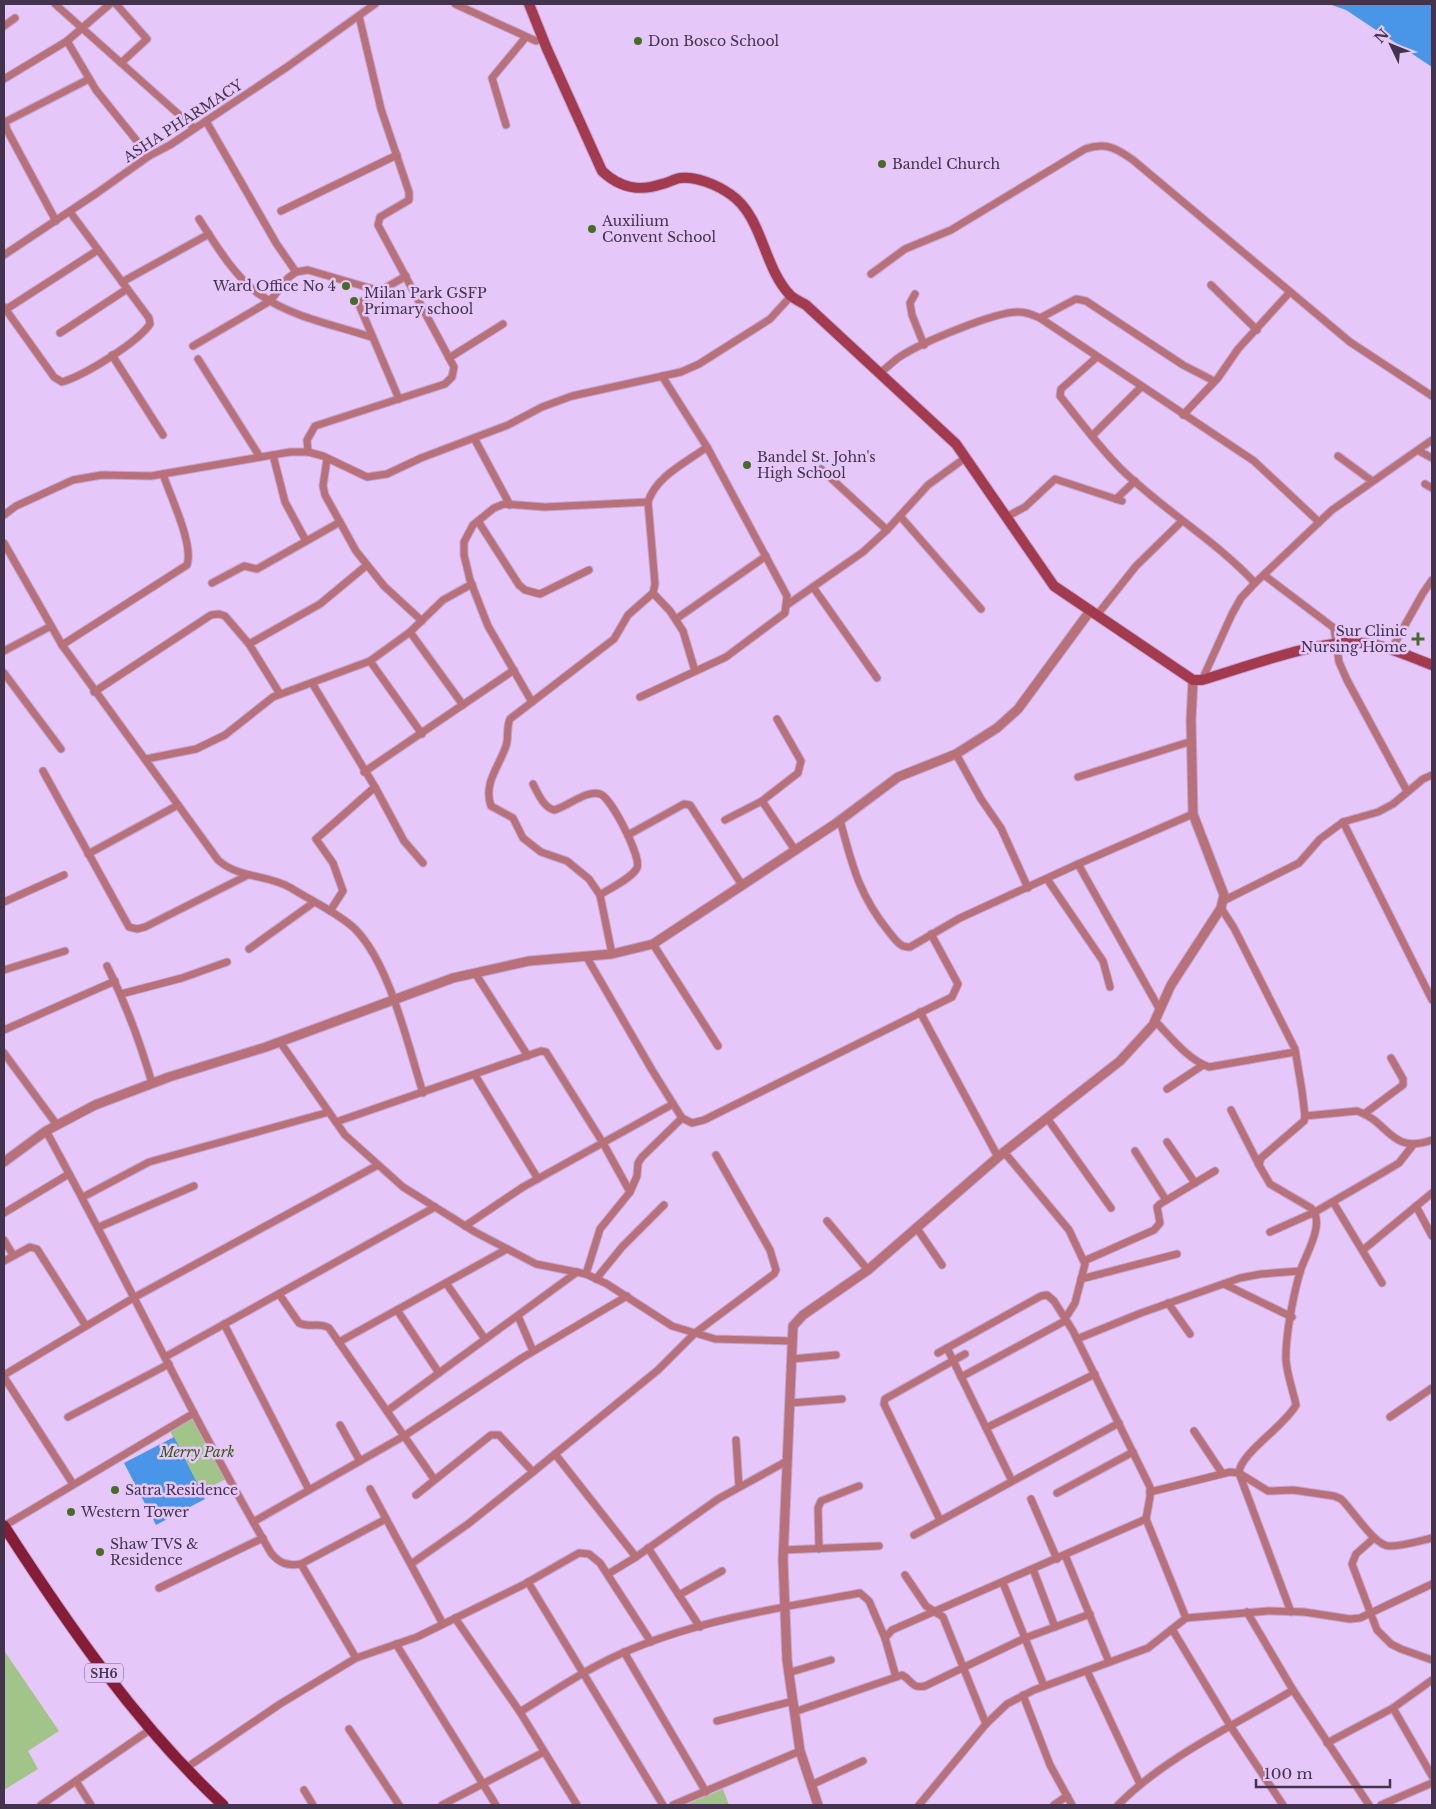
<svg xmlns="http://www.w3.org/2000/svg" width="1436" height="1809" font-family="'Libre Baskerville',serif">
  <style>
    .green { fill: #a1c588 }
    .water { fill: #4995e8 }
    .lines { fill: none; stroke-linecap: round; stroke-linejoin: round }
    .minor-casing { stroke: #c2a6d3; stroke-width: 9 }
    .tertiary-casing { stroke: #c2a6d3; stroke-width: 11 }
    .secondary-casing { stroke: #c2a6d3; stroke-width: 12 }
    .primary-casing { stroke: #c2a6d3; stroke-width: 13 }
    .minor { stroke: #b97179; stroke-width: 7 }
    .tertiary { stroke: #b97179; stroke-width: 9 }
    .secondary { stroke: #a43a4e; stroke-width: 10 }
    .primary { stroke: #861c35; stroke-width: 11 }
    .poi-dot { fill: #466c25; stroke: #e6c7f9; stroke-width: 2 }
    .labels { text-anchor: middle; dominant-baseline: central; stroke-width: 5; stroke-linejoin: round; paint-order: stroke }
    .shield { fill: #e6c7f9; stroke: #745f80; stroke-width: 1 }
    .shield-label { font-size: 12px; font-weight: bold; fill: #43334c }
    .poi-label { font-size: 14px; fill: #43334c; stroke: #e6c7f9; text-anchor: start }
    .street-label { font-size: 14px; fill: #43334c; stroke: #e6c7f9 }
    .park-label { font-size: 14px; font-style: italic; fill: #385b16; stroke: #e6c7f9 }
  </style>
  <rect width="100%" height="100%" fill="#e6c7f9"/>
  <g class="green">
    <path d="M193 1411 228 1478 201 1492 167 1425Z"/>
    <path d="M5 1652 59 1731 28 1751 38 1769 4 1790Z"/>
    <path d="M723 1789 729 1805H685Z"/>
  </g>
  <g class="water">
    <path d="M1329 4H1432V67L1346 10Z"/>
    <path d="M174 1437 205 1499 156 1525 124 1463Z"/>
  </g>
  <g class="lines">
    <defs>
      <g id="minor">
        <path d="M55 4 194 128"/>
        <path d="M116 4 147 39 121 63"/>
        <path d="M455 4 536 41 543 39"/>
        <path d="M4 26 15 18"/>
        <path d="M67 41 96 90 149 156"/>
        <path d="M4 79 67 41 110 4"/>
        <path d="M206 121 276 243 296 272"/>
        <path d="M506 125 492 78 526 37"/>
        <path d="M281 211 397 155"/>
        <path d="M199 219C215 244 235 277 259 294 291 317 335 325 371 337"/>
        <path d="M56 221 7 130 5 122 89 79"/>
        <path d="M4 255 97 193 149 156 170 145 287 67 375 4"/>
        <path d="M871 274 905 249 951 230 1085 149C1106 142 1116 148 1133 160L1350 342 1432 396"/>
        <path d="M122 282 209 234"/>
        <path d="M1211 285 1257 330"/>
        <path d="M915 294 910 303 912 315 924 345"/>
        <path d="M4 307 54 377 62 382C85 375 137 343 150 324L149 318 70 212"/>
        <path d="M5 310 98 250"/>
        <path d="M1040 318 1076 299 1086 301 1183 365 1214 381"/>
        <path d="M60 333 127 289"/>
        <path d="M193 346 270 301 288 278 296 272 308 270 380 291"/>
        <path d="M112 355 163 435"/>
        <path d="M1097 357 1061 389 1060 396C1080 421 1099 447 1121 469 1163 510 1215 540 1255 583"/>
        <path d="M449 358 503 324"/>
        <path d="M198 359 260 457"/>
        <path d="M880 373C887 368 893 361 901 356 921 343 996 311 1019 312 1027 312 1033 315 1040 318L1254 461 1319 522"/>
        <path d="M399 399 360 307 361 302 406 276"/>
        <path d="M1183 415 1218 378 1238 349 1290 292"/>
        <path d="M1092 436 1141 387"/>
        <path d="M474 438 510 505"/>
        <path d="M1419 451 1432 458"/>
        <path d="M308 452 307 440 315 426 445 384 452 377 454 367 378 225 380 217 409 200V192L381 109 359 16"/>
        <path d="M273 455 285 502 306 541"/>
        <path d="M1338 456 1372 481"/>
        <path d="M327 459 323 486 325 495 356 551 384 586 422 621"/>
        <path d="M821 469 887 530"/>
        <path d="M1425 484 1432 488"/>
        <path d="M1116 499 1135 481"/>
        <path d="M4 515 16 506 73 480 102 475 151 476 290 452H308L323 456 367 477 387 474 421 458 508 425 542 407 572 396 681 372 699 364 770 319 791 296"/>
        <path d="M900 516 981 609"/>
        <path d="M1006 517 1025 507 1055 479 1122 501"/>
        <path d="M478 521 519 585 525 590 540 594 589 570"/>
        <path d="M4 543 62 645 218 860C239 879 268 874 291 888 310 900 340 914 355 929 390 964 408 1046 423 1093"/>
        <path d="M1264 575 1334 628 1339 662 1347 680 1407 791"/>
        <path d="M212 583 244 566 257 569 340 522"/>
        <path d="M813 587 877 678"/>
        <path d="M653 593 670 611 683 631 695 671"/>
        <path d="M787 605 863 552 887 530 928 485 965 458"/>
        <path d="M1097 615 1136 566 1182 521"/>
        <path d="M676 619 766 556"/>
        <path d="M410 632 463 705"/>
        <path d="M249 644 320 604 367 565"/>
        <path d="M62 645 187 565C194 544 170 496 163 474"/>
        <path d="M1391 650 1423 593 1432 580"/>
        <path d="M4 651 51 626"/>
        <path d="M370 661 422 734"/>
        <path d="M4 673 61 749"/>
        <path d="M1202 680 1232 614 1241 598 1255 583 1332 510 1432 440"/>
        <path d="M312 683 375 787 404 841 423 863"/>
        <path d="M94 692 211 615 219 614 225 616 249 644 280 694"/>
        <path d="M640 697 726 657 785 613 787 596 707 447 662 376"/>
        <path d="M532 702 488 626 470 580 464 555V542L473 525 494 508 504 504 545 507 648 502"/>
        <path d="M956 754 981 799 1001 828 1028 888"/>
        <path d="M146 759 196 749 225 735 273 697 370 661 410 632 443 600 472 584"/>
        <path d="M43 771 129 927 137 929 145 927 248 875"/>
        <path d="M364 772 514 670"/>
        <path d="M1078 777 1192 741"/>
        <path d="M533 784C538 793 543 807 554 810 567 807 587 789 600 794 611 797 642 858 637 868 631 879 610 888 600 895"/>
        <path d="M762 801 795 850"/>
        <path d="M725 820 762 801 798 773 801 761 777 719"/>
        <path d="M840 820C852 865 859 895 889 932 895 939 900 948 910 947L960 918 1078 864 1193 814"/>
        <path d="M1343 822 1432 1000"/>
        <path d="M628 835 684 804 690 805 742 885"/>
        <path d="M88 854 178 805"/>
        <path d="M1078 864 1160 1010"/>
        <path d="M1047 879 1103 961 1110 987"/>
        <path d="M1223 901 1299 863 1320 839 1343 822 1378 812 1393 804 1423 779 1432 775"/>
        <path d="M4 902 64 875"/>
        <path d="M1221 908 1234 928 1295 1049 1302 1091 1305 1116 1304 1121 1261 1158 1259 1165 1270 1184 1311 1208C1326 1222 1306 1254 1301 1269 1294 1291 1285 1337 1286 1360 1287 1375 1293 1390 1296 1405 1284 1427 1240 1453 1239 1473L1291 1612"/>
        <path d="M330 911 343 891 333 863 316 839 375 787"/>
        <path d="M653 944 718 1046"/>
        <path d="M249 949 313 903"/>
        <path d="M612 954 600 895 589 879 567 861 541 852 523 838 513 818 491 806C483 783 499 767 506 746 509 737 506 728 510 719L614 639 628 615 653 593 655 584 648 502C656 476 687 462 707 447"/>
        <path d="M586 956 652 1070 682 1118 692 1123 704 1120 952 997 958 984 931 934"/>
        <path d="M107 966C126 1004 140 1042 152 1083"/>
        <path d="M4 970 65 951"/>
        <path d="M475 973 528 1056"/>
        <path d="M121 994 182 978 227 962"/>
        <path d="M920 1012 998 1157"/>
        <path d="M1155 1021C1171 1037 1187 1059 1209 1067L1295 1052"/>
        <path d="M4 1030 115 981"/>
        <path d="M280 1042 345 1135 403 1187 475 1232 536 1264 586 1274 607 1284 672 1326 715 1339 793 1341"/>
        <path d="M4 1053 57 1125"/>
        <path d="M475 1075 538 1179"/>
        <path d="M1167 1089 1203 1065"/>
        <path d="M1231 1110 1259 1165"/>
        <path d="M1364 1114 1403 1085V1079L1391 1058"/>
        <path d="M1305 1116 1357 1111C1389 1121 1390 1155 1432 1140"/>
        <path d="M1047 1118 1111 1208"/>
        <path d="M336 1122 541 1051 546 1052 603 1143 630 1192"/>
        <path d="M46 1131C123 1271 191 1416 271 1553 280 1564 288 1566 301 1564L386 1519"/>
        <path d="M1167 1142 1195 1183"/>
        <path d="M1135 1151 1166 1200"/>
        <path d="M83 1197 149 1162 329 1112"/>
        <path d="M1333 1202 1382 1283"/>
        <path d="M1416 1206 1432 1236"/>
        <path d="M4 1213 69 1174"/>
        <path d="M827 1221 868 1270"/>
        <path d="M465 1226 523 1187 673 1104"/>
        <path d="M99 1227 194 1186"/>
        <path d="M916 1227 942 1265"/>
        <path d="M1270 1232 1315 1212 1389 1169 1399 1163 1413 1145"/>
        <path d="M4 1240 13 1255"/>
        <path d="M1363 1250 1432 1193"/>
        <path d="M4 1261 30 1247 37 1249 86 1326"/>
        <path d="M1084 1261 1154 1230 1160 1223 1157 1207 1160 1204 1215 1171"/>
        <path d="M586 1274 600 1229 630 1192 637 1176 638 1163 642 1157 682 1118"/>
        <path d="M596 1279 622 1247 664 1205"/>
        <path d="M1081 1279 1177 1254"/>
        <path d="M446 1283 485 1339"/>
        <path d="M1224 1284 1292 1317"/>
        <path d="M279 1294 299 1323C309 1328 319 1322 329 1328L434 1479"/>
        <path d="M1168 1303 1190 1334"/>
        <path d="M397 1310 439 1373"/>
        <path d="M518 1316 533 1351"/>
        <path d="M224 1324 309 1490"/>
        <path d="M1077 1339 1141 1313 1240 1278 1261 1274 1300 1271"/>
        <path d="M339 1342 507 1249"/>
        <path d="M947 1348 1012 1481"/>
        <path d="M938 1353 1041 1296 1047 1295 1054 1301 1073 1331 1150 1487V1497L1146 1519 1186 1618"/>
        <path d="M165 1357 435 1207"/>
        <path d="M792 1359 836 1355"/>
        <path d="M4 1375 135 1297 378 1165"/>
        <path d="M4 1377 73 1484"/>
        <path d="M961 1377 1063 1322 1075 1303 1085 1264 1069 1230 1004 1152"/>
        <path d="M790 1403 842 1399"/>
        <path d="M387 1411 577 1272"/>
        <path d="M68 1417 169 1364"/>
        <path d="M1390 1417 1432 1388"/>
        <path d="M340 1425 360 1461"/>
        <path d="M986 1428 1095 1374"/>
        <path d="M1194 1431 1222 1473"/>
        <path d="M736 1440 739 1487"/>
        <path d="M555 1454 636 1557"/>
        <path d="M370 1489 443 1624"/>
        <path d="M1150 1492 1230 1472 1239 1473 1268 1491 1293 1490 1334 1496 1341 1499C1353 1510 1375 1547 1390 1546 1404 1546 1419 1541 1432 1538"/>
        <path d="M1057 1493 1133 1452"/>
        <path d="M416 1495 491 1435H499L533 1472"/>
        <path d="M1031 1499 1057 1559"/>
        <path d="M940 1520 884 1404 885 1399 965 1354"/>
        <path d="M253 1522 404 1436 522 1358 627 1296"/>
        <path d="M4 1526 194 1413"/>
        <path d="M914 1535 1119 1423"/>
        <path d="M1374 1538 1356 1554 1352 1564 1377 1630 1391 1644 1401 1649 1432 1660"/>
        <path d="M648 1548 700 1627"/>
        <path d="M819 1549 818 1508 821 1501 859 1486"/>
        <path d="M783 1550 879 1546"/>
        <path d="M1065 1555 1109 1662"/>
        <path d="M301 1564 356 1658"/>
        <path d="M411 1564 468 1524 533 1472 658 1370 695 1333 774 1274 776 1270 770 1250 716 1155"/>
        <path d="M1033 1569 1055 1627"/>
        <path d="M608 1574 636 1557 718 1499 787 1461"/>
        <path d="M905 1575 926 1606 943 1617 986 1724"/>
        <path d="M528 1582 663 1805"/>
        <path d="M1003 1583 1044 1686"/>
        <path d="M159 1588 263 1538"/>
        <path d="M679 1595 722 1571"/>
        <path d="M1247 1612 1293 1690 1369 1805"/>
        <path d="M455 1618 520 1712 577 1805"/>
        <path d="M1172 1629 1231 1727 1283 1805"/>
        <path d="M396 1644 496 1805"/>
        <path d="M624 1652 706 1792"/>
        <path d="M1087 1671 1140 1784"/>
        <path d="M788 1673 831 1660"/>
        <path d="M896 1677 885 1638 892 1630 1146 1519"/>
        <path d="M1023 1695 1050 1765 1072 1805"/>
        <path d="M1393 1708 1432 1776"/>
        <path d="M520 1712C556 1690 592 1665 632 1649 704 1619 784 1607 860 1593L869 1601 885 1638"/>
        <path d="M794 1712 902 1675C912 1680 911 1689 925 1686L1025 1638 1090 1614"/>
        <path d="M717 1721 793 1701"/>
        <path d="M349 1729 399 1805"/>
        <path d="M1327 1743 1393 1708 1432 1680"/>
        <path d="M186 1768 280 1704 356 1658 417 1637 523 1585 579 1553 589 1554 600 1563 651 1642"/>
        <path d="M76 1781 91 1805"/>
        <path d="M811 1785 863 1761"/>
        <path d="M304 1790 313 1805"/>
        <path d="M41 1805 151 1729"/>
        <path d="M442 1805 544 1752"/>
        <path d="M673 1805 800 1751"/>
        <path d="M919 1805 986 1724 1007 1704 1034 1690 1148 1648 1186 1618 1268 1611 1304 1612 1350 1619 1360 1618 1432 1584"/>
        <path d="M1054 1805 1067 1796"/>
        <path d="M1118 1805C1165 1757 1235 1725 1293 1690"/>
        <path d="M1381 1805 1432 1783"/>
      </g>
      <g id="tertiary">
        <path d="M4 1162 46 1131 95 1105 169 1077 266 1047 453 978 529 961 612 954 653 944 835 824 898 777 956 754 997 728 1018 709 1090 611"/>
        <path d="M818 1805 800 1751 787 1660 783 1560 793 1326 803 1315 868 1270 1004 1152 1120 1061 1153 1025 1171 985 1221 908 1224 895 1193 814 1191 720 1193 680"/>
      </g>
      <path id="secondary" d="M529 4 547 49 602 171C620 188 639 192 662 184 668 183 674 179 680 178 696 176 717 185 730 194 763 216 763 267 790 295 794 299 801 302 806 305L956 444 1054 586 1193 680H1202C1247 667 1318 639 1363 643 1386 645 1410 657 1432 665"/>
      <path id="primary" d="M4 1526C68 1625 136 1724 223 1805"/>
    </defs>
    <use href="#minor" class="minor-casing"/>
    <use href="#tertiary" class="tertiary-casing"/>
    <use href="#secondary" class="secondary-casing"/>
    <use href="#primary" class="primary-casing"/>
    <use href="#minor" class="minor"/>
    <use href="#tertiary" class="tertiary"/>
    <use href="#secondary" class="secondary"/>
    <use href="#primary" class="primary"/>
  </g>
  <g class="poi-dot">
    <circle cx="638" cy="41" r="5"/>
    <circle cx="882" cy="164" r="5"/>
    <circle cx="592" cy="229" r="5"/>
    <circle cx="346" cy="286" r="5"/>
    <circle cx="354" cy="301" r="5"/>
    <circle cx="747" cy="465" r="5"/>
    <path d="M1415.5 631.5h5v5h5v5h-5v5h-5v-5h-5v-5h5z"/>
    <circle cx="115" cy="1490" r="5"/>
    <circle cx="71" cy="1512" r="5"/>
    <circle cx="100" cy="1552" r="5"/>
  </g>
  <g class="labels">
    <rect class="shield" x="85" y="1663.5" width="38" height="19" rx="4"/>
    <g class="shield-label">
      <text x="104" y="1673">SH6</text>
    </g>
    <g class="poi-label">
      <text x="648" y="41">Don Bosco School</text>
      <text x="892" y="164">Bandel Church</text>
      <text x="602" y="221">Auxilium<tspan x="602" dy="16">Convent School</tspan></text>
      <text x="336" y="286" text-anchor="end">Ward Office No 4</text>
      <text x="364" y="293">Milan Park GSFP<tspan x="364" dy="16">Primary school</tspan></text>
      <text x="757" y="457">Bandel St. John's<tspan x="757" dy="16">High School</tspan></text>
      <text x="1407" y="631" text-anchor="end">Sur Clinic<tspan x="1407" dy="16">Nursing Home</tspan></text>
      <text x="125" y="1490">Satra Residence</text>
      <text x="81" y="1512">Western Tower</text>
      <text x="110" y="1544">Shaw TVS &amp;<tspan x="110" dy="16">Residence</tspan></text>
    </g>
    <g class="street-label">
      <text transform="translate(183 121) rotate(-33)">ASHA PHARMACY</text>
    </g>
    <g class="park-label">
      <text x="197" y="1452">Merry Park</text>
    </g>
  </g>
  <rect width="1436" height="1809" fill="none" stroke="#43334c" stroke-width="10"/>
  <g transform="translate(1391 45) rotate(313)" stroke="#e6c7f9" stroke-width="4" paint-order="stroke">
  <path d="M0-4L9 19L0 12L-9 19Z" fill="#43334c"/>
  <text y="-8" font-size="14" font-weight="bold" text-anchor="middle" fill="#43334c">N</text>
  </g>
  <path d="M1256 1779v8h134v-8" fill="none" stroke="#43334c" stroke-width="2.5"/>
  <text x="1264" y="1779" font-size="15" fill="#43334c" stroke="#e6c7f9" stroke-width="4" paint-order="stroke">100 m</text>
</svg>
